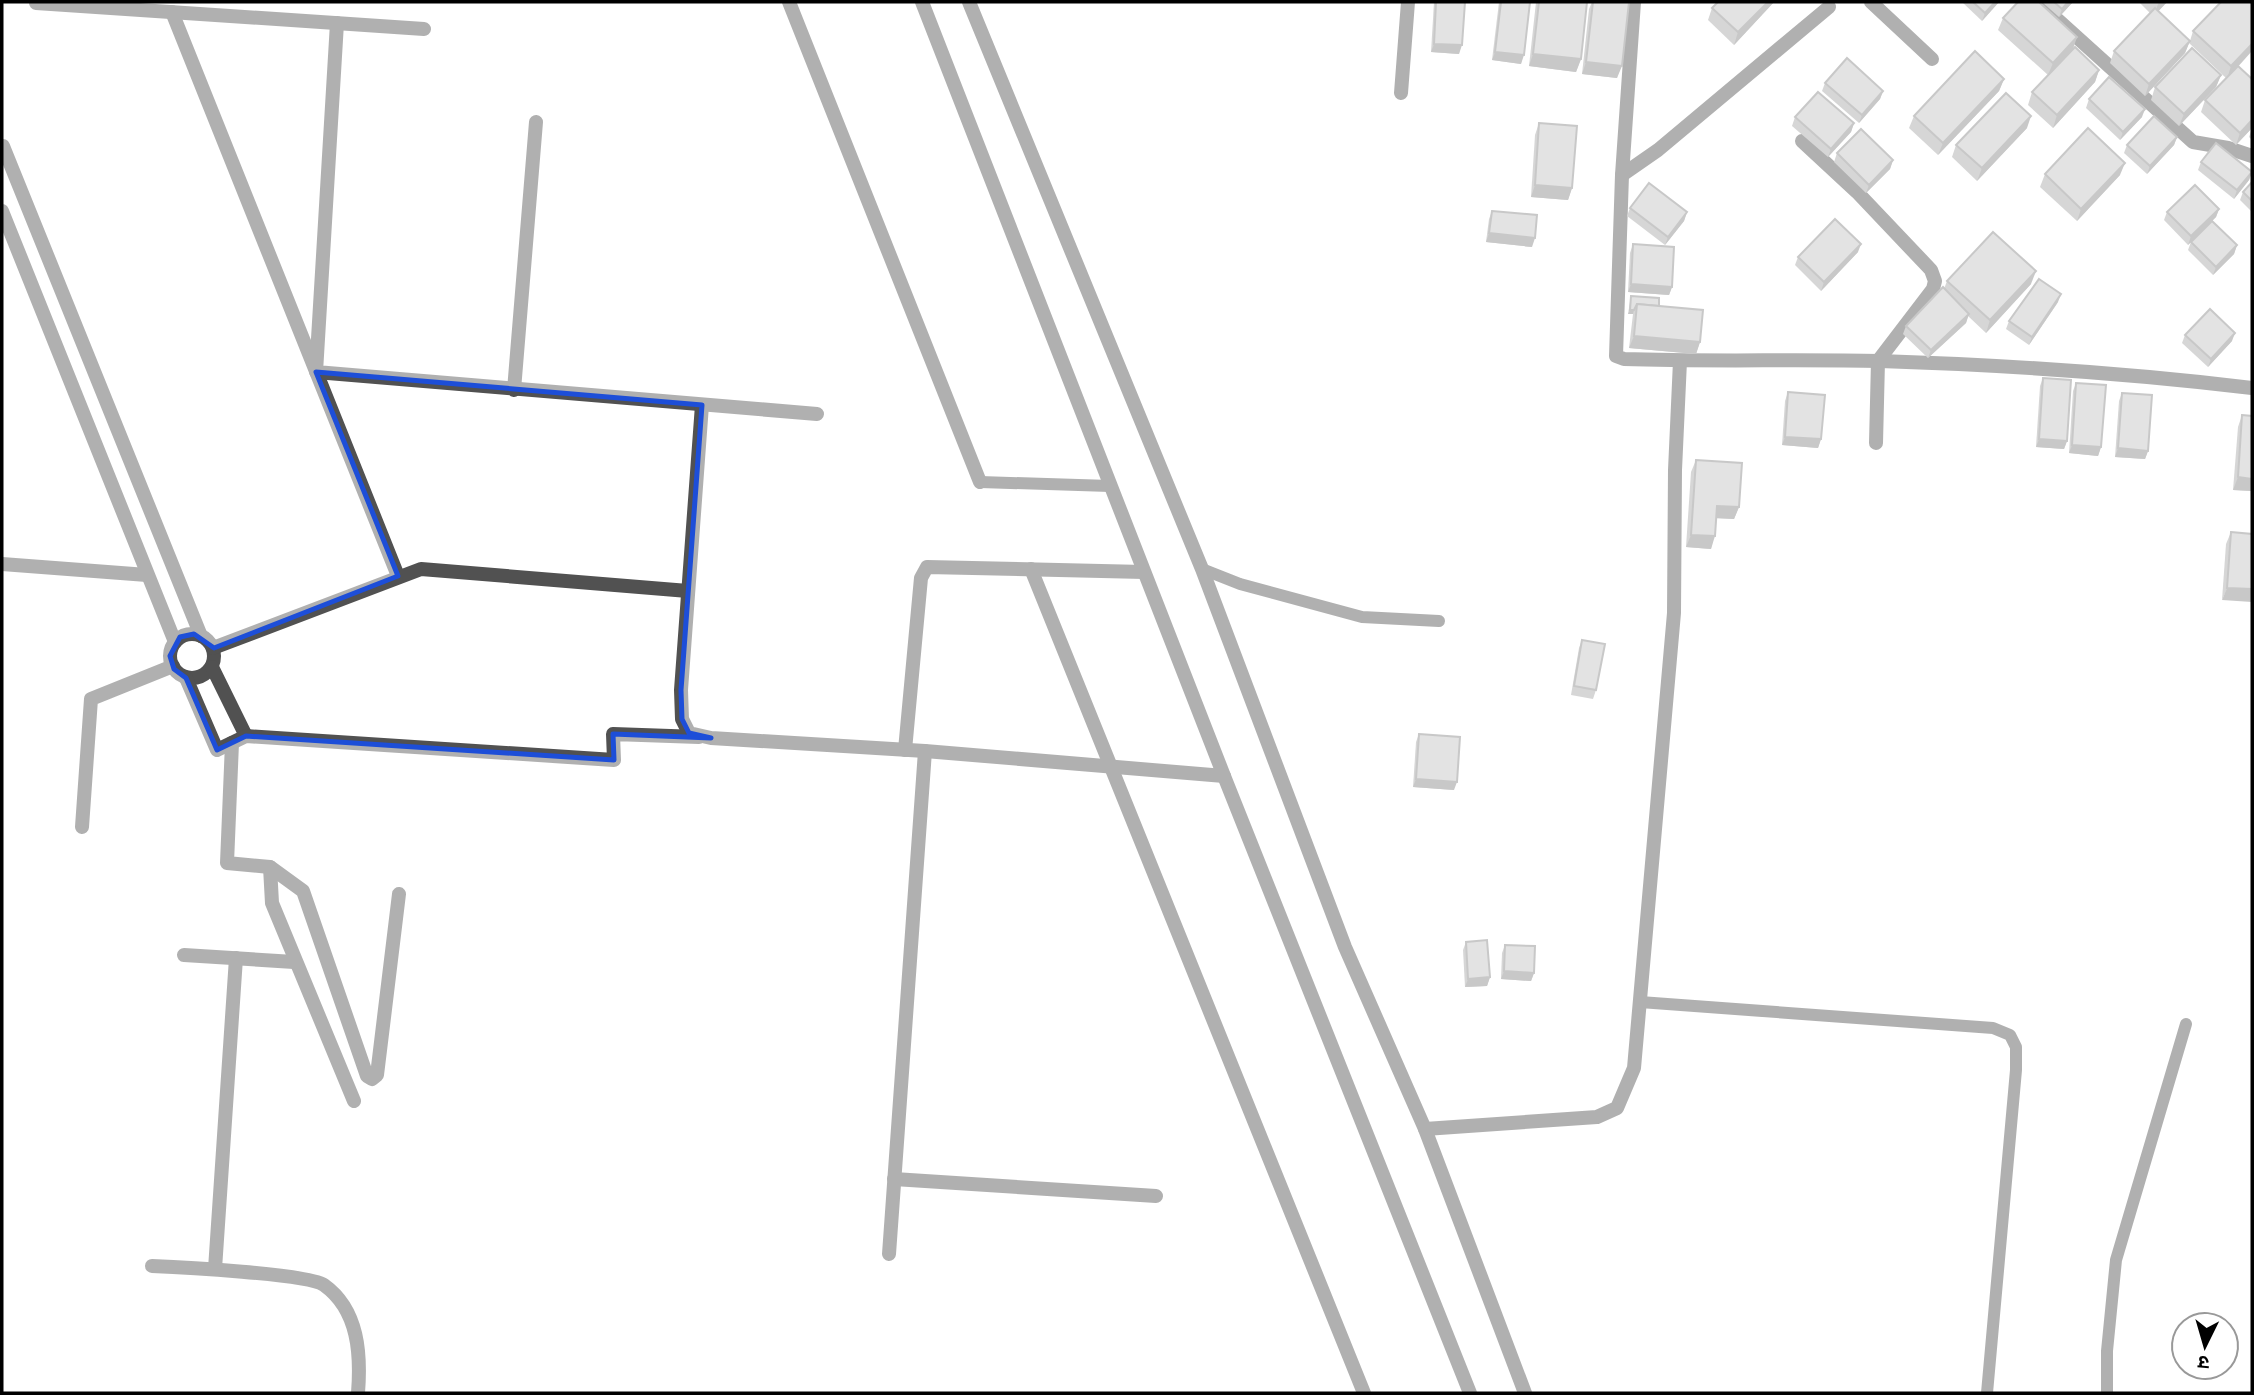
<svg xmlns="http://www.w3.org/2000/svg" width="2254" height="1395" font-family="Karla,'Noto Sans Devanagari',sans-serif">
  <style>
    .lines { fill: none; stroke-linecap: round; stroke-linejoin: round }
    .service { stroke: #515151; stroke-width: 12 }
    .minor { stroke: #515151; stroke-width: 14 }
    .tertiary { stroke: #515151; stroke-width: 14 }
    .wall { fill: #a5a5a5 }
    .shaded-wall { fill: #868686 }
    .building { fill: #c0c0c0; stroke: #868686; stroke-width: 2 }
    .marked { fill: none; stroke: #1d4ed8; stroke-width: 5; stroke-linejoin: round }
  </style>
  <rect width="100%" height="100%" fill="#fff"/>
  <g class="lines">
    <g class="service">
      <path d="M980 482 1110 486"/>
      <path d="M1202 569 1240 584 1362 617 1439 621"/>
      <path d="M1640 1002 1993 1028 2010 1035 2016 1047V1070L1987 1393"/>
      <path d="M2107 1393V1351L2116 1260 2186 1024"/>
    </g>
    <g class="minor">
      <path d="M789 2 980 482"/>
      <path d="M1634 2 1622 175 1616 356 1624 359C1709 362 1794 359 1880 361 2005 365 2128 373 2252 388"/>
      <path d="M1871 2 1932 59"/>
      <path d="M2038 2 2193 142 2228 148 2252 156"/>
      <path d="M36 3 424 29"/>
      <path d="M172 12 398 576"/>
      <path d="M337 23 316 372 817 414"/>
      <path d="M1401 93 1408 2"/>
      <path d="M1802 141 1857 192 1931 270 1935 281 1933 289 1878 361 1876 443"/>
      <path d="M3 146 201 636"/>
      <path d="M1622 175 1658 150 1829 7"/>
      <path d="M2 211 175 642"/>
      <path d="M514 390 536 122"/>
      <path d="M702 405 681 690 682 719 689 733 711 738 925 751 1224 776"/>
      <path d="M2 564 147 575"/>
      <path d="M1031 569 1364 1393"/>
      <circle cx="192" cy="656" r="22"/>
      <path d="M213 648 421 569 688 591"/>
      <path d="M212 667 246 736"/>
      <path d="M186 678 217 750 246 736 614 760 613 734 699 737"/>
      <path d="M232 743 227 863 270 867 303 891 367 1076 372 1079 377 1075 399 894"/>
      <path d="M905 750 921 578 927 567 1144 572"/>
      <path d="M82 827 91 699 173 666"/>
      <path d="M270 867 272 903 354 1101"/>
      <path d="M184 955 294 962"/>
      <path d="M1425 1129 1597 1117 1617 1108 1634 1068 1674 613 1675 470 1680 361"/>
      <path d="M894 1179 1156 1196"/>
      <path d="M889 1254 925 751"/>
      <path d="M152 1266C179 1267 308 1274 324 1285 359 1310 361 1355 358 1393"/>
      <path d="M215 1269 236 958"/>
    </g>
    <g class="tertiary">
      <path d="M922 2 1224 776 1470 1393"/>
      <path d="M969 2 1202 569 1345 947 1425 1129 1525 1393"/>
    </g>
  </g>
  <g class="wall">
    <path d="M1434 2H1465L1459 54 1431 52Z"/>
    <path d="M1499 2H1530L1521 64 1492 60Z"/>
    <path d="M1536 2H1587L1581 59 1576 72 1529 66Z"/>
    <path d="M1592 2H1629L1617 78 1582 74 1589 9Z"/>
    <path d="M1718 2H1774L1734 45 1708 20 1712 8Z"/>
    <path d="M1962 2H1999L1982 21Z"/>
    <path d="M2042 2H2073L2059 17Z"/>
    <path d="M2139 2H2167L2158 11 2190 41 2193 31 2238 66 2252 128 2236 145 2201 112 2205 100 2226 78 2189 43 2185 53 2145 96 2110 63 2114 51 2150 13Z"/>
    <path d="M2003 18 2073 49 2099 70 2095 82 2053 128 2028 105 2032 92 2048 75 1998 30Z"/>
    <path d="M2221 75 2216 87 2179 126 2151 100 2155 87Z"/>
    <path d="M2004 79 1999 91 1938 155 1909 128 1914 116Z"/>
    <path d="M1825 83 1883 91 1880 99 1859 123 1822 91Z"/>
    <path d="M2089 99 2142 117 2120 140 2086 108Z"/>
    <path d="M1795 117 1854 123 1851 132 1828 157 1792 126Z"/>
    <path d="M1539 123 1572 188 1568 200 1531 197 1535 135Z"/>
    <path d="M2027 128 1977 181 1952 157 1956 145Z"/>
    <path d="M2252 129V140L2249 137Z"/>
    <path d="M2177 137 2174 145 2147 174 2124 153 2127 145Z"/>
    <path d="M1837 153 1893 160 1890 169 1866 193 1834 162Z"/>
    <path d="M2201 162 2252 172 2249 180 2234 199 2198 170Z"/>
    <path d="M2045 174 2120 175 2077 221 2040 187Z"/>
    <path d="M2252 182V212L2240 200 2243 192Z"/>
    <path d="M1630 208 1687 212 1684 221 1665 245 1627 216Z"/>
    <path d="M2219 209 2216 217 2212 221 2237 245 2234 254 2213 275 2188 250 2191 242 2188 245 2164 220 2167 212Z"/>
    <path d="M1492 211 1532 247 1486 242 1489 219Z"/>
    <path d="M1633 244 1672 287 1669 295 1628 292 1630 253Z"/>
    <path d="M1858 252 1821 291 1795 265 1798 257Z"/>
    <path d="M1947 281 2031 284 1986 333 1968 316 1966 323 1928 358 1903 334 1906 326 1944 289Z"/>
    <path d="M1631 296 1659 306 1700 342 1696 354 1629 348 1633 314H1628Z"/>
    <path d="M2058 302 2029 345 2006 329 2009 321Z"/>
    <path d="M2185 335 2232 341 2208 367 2182 343Z"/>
    <path d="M2043 378 2067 441 2064 449 2036 447 2040 386Z"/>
    <path d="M2076 383 2101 447 2098 456 2069 453 2073 391Z"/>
    <path d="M1788 392 1821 439 1818 448 1782 445 1785 401Z"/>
    <path d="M2122 393 2148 451 2145 459 2115 457 2119 401Z"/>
    <path d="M2242 415 2252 491 2233 490 2238 427Z"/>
    <path d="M1696 460 1739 507 1734 519 1716 518 1711 549 1686 547 1691 472Z"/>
    <path d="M2231 532 2252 534 2222 600 2226 544Z"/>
    <path d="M1582 640 1596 690 1593 699 1571 695 1579 648Z"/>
    <path d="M1419 734 1454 790 1413 787 1416 742Z"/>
    <path d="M1466 942 1490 977 1487 986 1465 987 1463 950Z"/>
    <path d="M1505 945 1534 973 1531 981 1501 979 1502 953Z"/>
  </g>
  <g class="shaded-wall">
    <path d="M1768 2H1774L1734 45 1738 32Z"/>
    <path d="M1995 2H1999L1982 21 1985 13Z"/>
    <path d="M2068 2H2073L2059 17 2062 9Z"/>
    <path d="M2160 2H2167L2154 16 2158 4Z"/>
    <path d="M2077 37 2073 49 2048 75 2053 63Z"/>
    <path d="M2190 41 2185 53 2145 96 2149 84Z"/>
    <path d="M1434 44 1462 45 1459 54 1431 52Z"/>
    <path d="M2252 44V51L2227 79 2231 66Z"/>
    <path d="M1495 52 1524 55 1521 64 1492 60Z"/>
    <path d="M1533 54 1581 59 1576 72 1529 66Z"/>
    <path d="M1586 62 1622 66 1617 78 1582 74Z"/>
    <path d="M2099 70 2095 82 2053 128 2057 115Z"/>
    <path d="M2221 75 2216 87 2179 126 2184 114Z"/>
    <path d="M2004 79 1999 91 1938 155 1943 143Z"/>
    <path d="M1883 91 1880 99 1859 123 1862 115Z"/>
    <path d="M2145 109 2142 117 2120 140 2123 132Z"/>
    <path d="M2031 116 2027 128 1977 181 1982 168Z"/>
    <path d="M2252 120V128L2236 145 2240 133Z"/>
    <path d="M1854 123 1851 132 1828 157 1831 149Z"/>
    <path d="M2177 137 2174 145 2147 174 2150 166Z"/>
    <path d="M1893 160 1890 169 1866 193 1869 185Z"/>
    <path d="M2125 163 2120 175 2077 221 2081 209Z"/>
    <path d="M2252 172 2249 180 2234 199 2237 190Z"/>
    <path d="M1535 185 1572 188 1568 200 1531 197Z"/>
    <path d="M2219 209 2216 217 2188 245 2191 236Z"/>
    <path d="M1687 212 1684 221 1665 245 1668 237Z"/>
    <path d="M1489 233 1535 238 1532 247 1486 242Z"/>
    <path d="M1861 244 1858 252 1821 291 1824 282Z"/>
    <path d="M2237 245 2234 254 2213 275 2216 267Z"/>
    <path d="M2036 271 2031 284 1986 333 1990 320Z"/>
    <path d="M1631 284 1672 287 1669 295 1628 292Z"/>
    <path d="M2061 294 2058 302 2029 345 2032 337Z"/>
    <path d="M1630 310H1634L1633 314H1628Z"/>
    <path d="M1969 314 1966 323 1928 358 1931 350Z"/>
    <path d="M2235 333 2232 341 2208 367 2211 359Z"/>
    <path d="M1634 336 1700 342 1696 354 1629 348Z"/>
    <path d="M1785 437 1821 439 1818 448 1782 445Z"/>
    <path d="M2039 439 2067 441 2064 449 2036 447Z"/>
    <path d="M2072 445 2101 447 2098 456 2069 453Z"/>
    <path d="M2118 448 2148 451 2145 459 2115 457Z"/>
    <path d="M2238 477 2252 479V491L2233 490Z"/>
    <path d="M1717 506 1739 507 1734 519 1713 518Z"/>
    <path d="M1691 535 1715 536 1711 549 1686 547Z"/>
    <path d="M2227 588 2252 589V602L2222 600Z"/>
    <path d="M1416 779 1457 782 1454 790 1413 787Z"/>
    <path d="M1504 971 1534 973 1531 981 1501 979Z"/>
    <path d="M1490 977 1487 986 1465 987 1468 979Z"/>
  </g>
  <g class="building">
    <path d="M1436 2H1465L1462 45 1434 44Z"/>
    <path d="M1501 2H1530L1524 55 1495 52Z"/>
    <path d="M1539 2H1587L1581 59 1533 54Z"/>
    <path d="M1593 2H1629L1622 66 1586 62Z"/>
    <path d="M1718 2H1768L1738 32 1712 8Z"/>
    <path d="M1973 2H1995L1985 13Z"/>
    <path d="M2018 2H2039L2077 37 2053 63 2003 18Z"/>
    <path d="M2054 2H2068L2062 9Z"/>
    <path d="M2221 2H2250L2252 4V44L2231 66 2193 31Z"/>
    <path d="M2155 8 2190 41 2149 84 2114 51Z"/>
    <path d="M2075 47 2099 70 2057 115 2032 92Z"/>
    <path d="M2192 48 2221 75 2184 114 2155 87Z"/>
    <path d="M1975 51 2004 79 1943 143 1914 116Z"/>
    <path d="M1847 58 1883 91 1862 115 1825 83Z"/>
    <path d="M2238 66 2252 79V120L2240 133 2205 100Z"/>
    <path d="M2109 77 2145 109 2123 132 2089 99Z"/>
    <path d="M1818 92 1854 123 1831 149 1795 117Z"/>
    <path d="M2006 93 2031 116 1982 168 1956 145Z"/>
    <path d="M2154 116 2177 137 2150 166 2127 145Z"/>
    <path d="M1539 123 1577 126 1572 188 1535 185Z"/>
    <path d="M2088 128 2125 163 2081 209 2045 174Z"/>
    <path d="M1861 129 1893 160 1869 185 1837 153Z"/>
    <path d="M2216 143 2252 172 2237 190 2201 162Z"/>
    <path d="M2252 182V201L2243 192Z"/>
    <path d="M1649 183 1687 212 1668 237 1630 208Z"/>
    <path d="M2195 185 2219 209 2191 236 2167 212Z"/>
    <path d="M1492 211 1537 215 1535 238 1489 233Z"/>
    <path d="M1835 219 1861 244 1824 282 1798 257Z"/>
    <path d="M2212 221 2237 245 2216 267 2191 242Z"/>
    <path d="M1993 232 2036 271 1990 320 1947 281Z"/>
    <path d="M1633 244 1674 247 1672 287 1631 284Z"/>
    <path d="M2039 279 2061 294 2032 337 2009 321Z"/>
    <path d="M1943 287 1969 314 1931 350 1906 326Z"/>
    <path d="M1631 296 1659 298V306L1637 304 1634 310H1630Z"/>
    <path d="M1637 304 1703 310 1700 342 1634 336Z"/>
    <path d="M2210 309 2235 333 2211 359 2185 335Z"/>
    <path d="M2043 378 2071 380 2067 441 2039 439Z"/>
    <path d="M2076 383 2106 385 2101 447 2072 445Z"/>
    <path d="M1788 392 1825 395 1821 439 1785 437Z"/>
    <path d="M2122 393 2152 395 2148 451 2118 448Z"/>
    <path d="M2242 415 2252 416V479L2238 477Z"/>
    <path d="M1696 460 1742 463 1739 507 1717 506 1715 536 1691 535Z"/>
    <path d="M2231 532 2252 534V589L2227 588Z"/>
    <path d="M1582 640 1605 644 1596 690 1574 686Z"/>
    <path d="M1419 734 1460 737 1457 782 1416 779Z"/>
    <path d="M1487 940 1490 977 1468 979 1466 942Z"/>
    <path d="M1505 945 1535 946 1534 973 1504 971Z"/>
  </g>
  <path d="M0 0H2254V1395H0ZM316 372 702 405 681 690 682 719 689 733 711 738 613 734 614 760 246 736 217 750 186 678 174 669 170 656 180 637 194 634 214 648 398 576Z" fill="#fff" fill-opacity=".55" fill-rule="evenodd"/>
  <path class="marked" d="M316 372 702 405 681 690 682 719 689 733 711 738 613 734 614 760 246 736 217 750 186 678 174 669 170 656 180 637 194 634 214 648 398 576Z"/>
  <rect width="2254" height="1395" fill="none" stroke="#000000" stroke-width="7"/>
  <g transform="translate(2205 1346) rotate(185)"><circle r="33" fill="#ffffff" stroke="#999999" stroke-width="2"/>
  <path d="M0-5L12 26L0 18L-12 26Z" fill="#000000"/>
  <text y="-10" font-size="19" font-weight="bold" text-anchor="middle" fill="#000000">उ</text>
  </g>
</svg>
